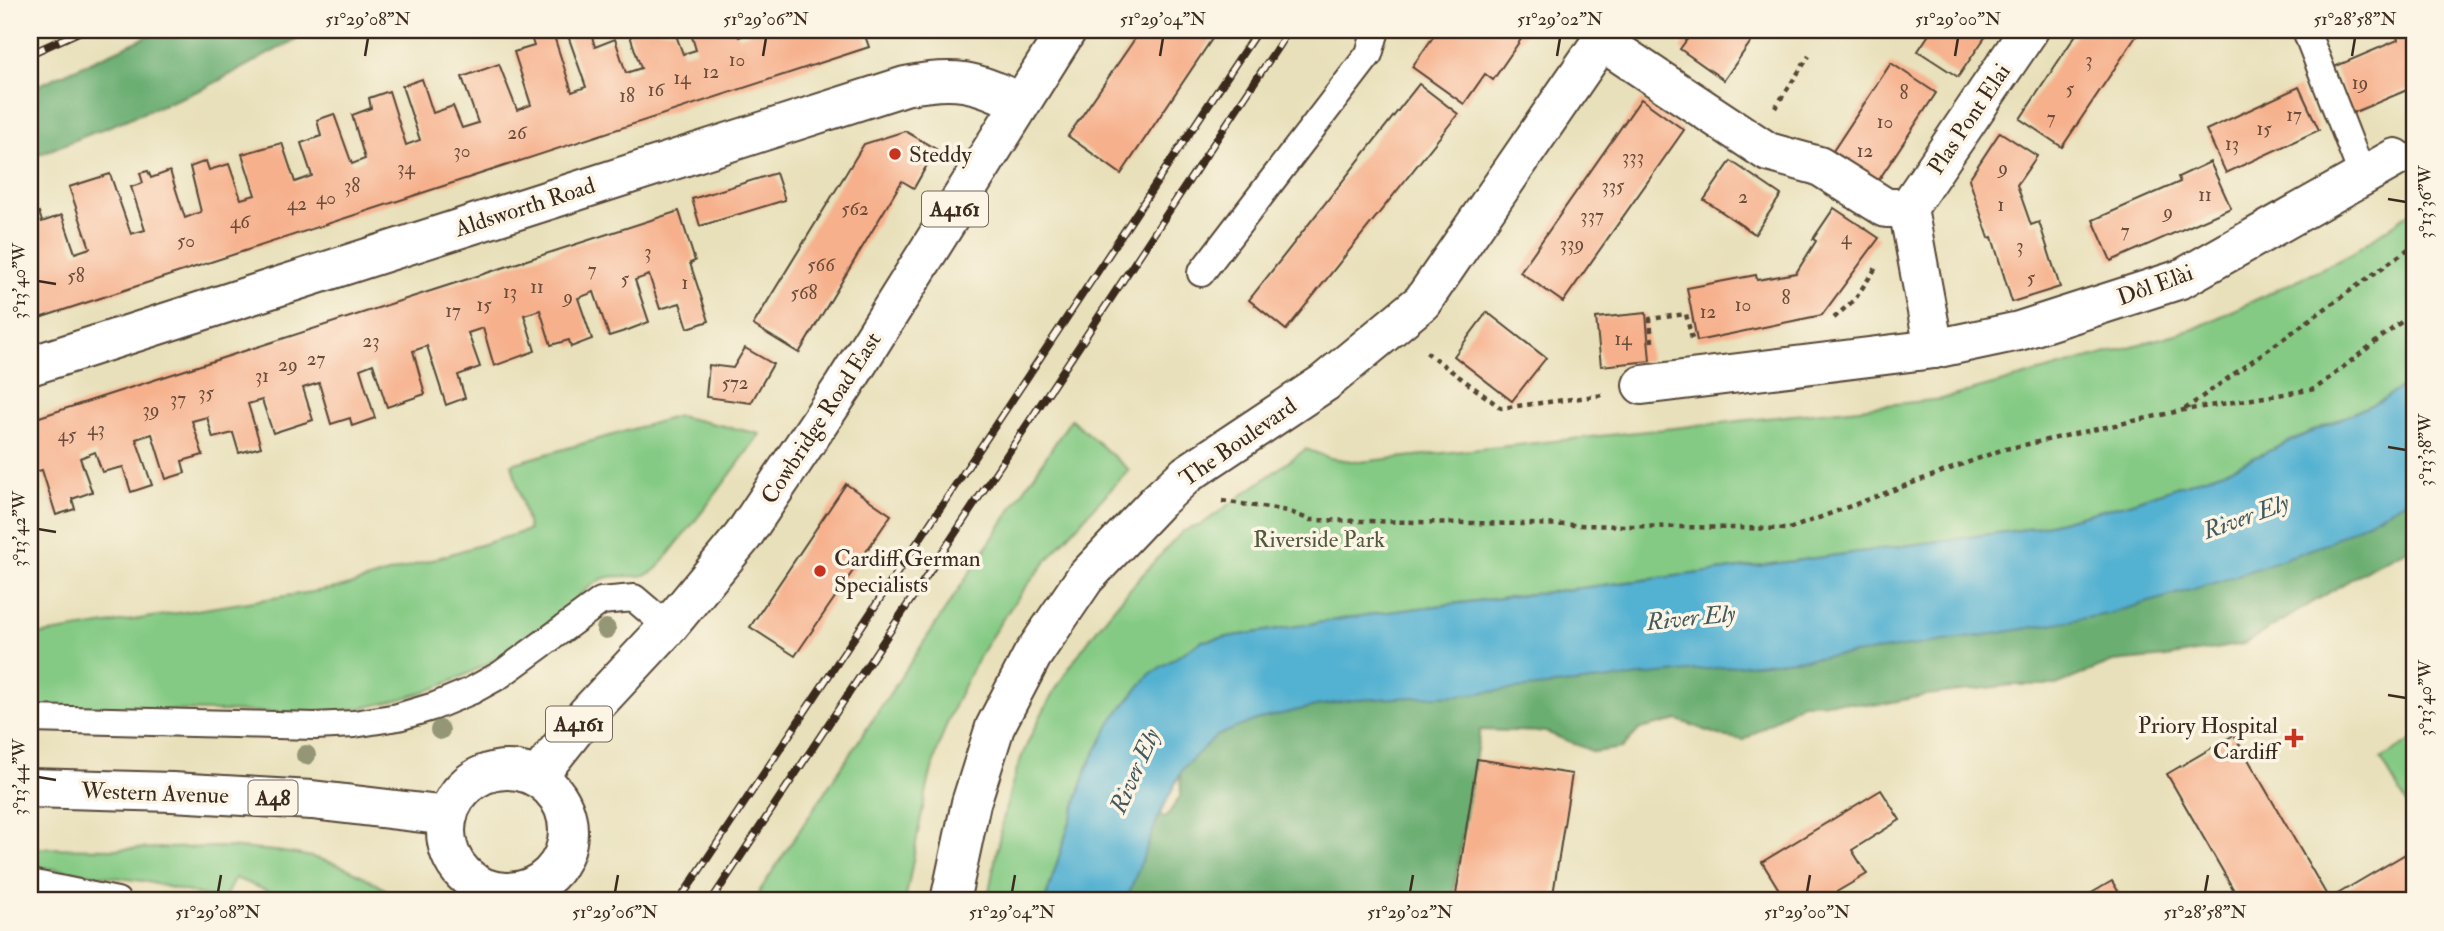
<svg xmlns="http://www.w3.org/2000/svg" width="2444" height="931" font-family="'IM FELL Double Pica',serif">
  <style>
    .green { fill: #84ca84; stroke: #607a51; stroke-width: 2 }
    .forest { fill: #6bae72; stroke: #536c48; stroke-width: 2 }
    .water { fill: #53b1d1; stroke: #476e78; stroke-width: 2 }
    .building { fill: #f6b08c }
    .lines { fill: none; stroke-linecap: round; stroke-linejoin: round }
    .lane-casing { stroke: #554535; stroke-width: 30 }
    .street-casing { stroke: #554535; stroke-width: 42 }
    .primary-casing { stroke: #554535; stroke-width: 42 }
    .highway-casing { stroke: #554535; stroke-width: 42 }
    .path { stroke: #554535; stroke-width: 4.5; stroke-dasharray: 5 5; stroke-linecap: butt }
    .lane { stroke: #fff; stroke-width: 26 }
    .street { stroke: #fff; stroke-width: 38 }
    .primary { stroke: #fff; stroke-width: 38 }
    .highway { stroke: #fff; stroke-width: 38 }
    .rail-casing { stroke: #3b2a1e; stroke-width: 8 }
    .rail { stroke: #fcf5e5; stroke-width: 5; stroke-dasharray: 16; stroke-linecap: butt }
    .tree { fill: #959675 }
    .ticks { fill: none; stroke: #3b2a1e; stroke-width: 2.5 }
    .poi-dot { fill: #c8321e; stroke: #fcf5e5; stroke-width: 2.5 }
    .labels { text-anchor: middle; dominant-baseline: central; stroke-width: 7; stroke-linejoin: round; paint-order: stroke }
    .number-label { font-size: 19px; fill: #6a4c3a }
    .shield { fill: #fcf5e5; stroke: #75675a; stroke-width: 2 }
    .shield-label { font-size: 21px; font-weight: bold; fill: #3b2a1e }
    .street-label { font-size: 23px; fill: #3b2a1e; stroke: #fcf5e5 }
    .poi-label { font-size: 23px; fill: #3b2a1e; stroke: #fcf5e5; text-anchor: start }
    .park-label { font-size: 23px; fill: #515a3d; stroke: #fcf5e5 }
    .water-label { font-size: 24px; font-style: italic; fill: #43595d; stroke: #fcf5e5 }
    .neatline { fill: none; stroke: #3b2a1e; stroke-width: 2.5 }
    .ticks-label { font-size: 18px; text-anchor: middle; fill: #3b2a1e }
  </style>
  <rect width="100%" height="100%" fill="#fcf5e5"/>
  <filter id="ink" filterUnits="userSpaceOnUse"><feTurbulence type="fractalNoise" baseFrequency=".0143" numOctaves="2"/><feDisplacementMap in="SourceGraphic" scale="14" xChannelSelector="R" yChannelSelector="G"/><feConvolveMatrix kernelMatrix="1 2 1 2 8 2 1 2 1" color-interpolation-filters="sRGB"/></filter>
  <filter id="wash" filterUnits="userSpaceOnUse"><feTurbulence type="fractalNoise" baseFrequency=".00686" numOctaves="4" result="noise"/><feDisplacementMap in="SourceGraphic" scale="28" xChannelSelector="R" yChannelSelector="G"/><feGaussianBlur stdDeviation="1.57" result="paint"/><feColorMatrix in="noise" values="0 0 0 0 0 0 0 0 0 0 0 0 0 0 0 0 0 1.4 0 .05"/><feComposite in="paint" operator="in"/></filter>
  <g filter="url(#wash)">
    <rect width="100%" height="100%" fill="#e8e0ba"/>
    <g class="green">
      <path d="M2414 210V379L2382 400 2227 470 2129 503 2034 528 1772 564 1380 613 1202 641 1087 768 1045 901H987C997 855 1003 805 1020 761 1055 672 1118 599 1183 531L1201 525 1306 449 1330 458 1359 462 1942 399 2194 329 2348 256Z"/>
      <path d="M678 416 760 434C735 468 710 503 683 536 674 546 666 559 656 569 640 583 617 571 600 580 579 592 562 614 542 628 472 679 413 703 327 713L30 708V636L343 587 529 530 512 464Z"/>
      <path d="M1071 419 1129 470C1049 553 970 642 936 755 922 800 915 854 905 901H753Z"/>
      <path d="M2414 739V816L2381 759Z"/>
      <path d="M225 847C262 850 298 851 333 863 358 871 381 887 404 901H292L235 878 223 900 143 881 30 866V848L115 849Z"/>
    </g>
    <g class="forest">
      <path d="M162 30H313L205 88 30 158V89Z"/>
      <path d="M2414 468V546L2373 566 2244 644 2167 657 2113 662 2056 685H2013L1927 695 1878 705 1840 702 1802 703 1744 740 1721 736 1678 720 1640 729 1622 748 1594 752 1546 732 1480 730 1452 901H1092L1138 809 1166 817 1181 795 1179 748 1195 711Z"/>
    </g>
    <path class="water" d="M2414 379V497L2326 544 2218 582 2108 614 2000 633 1862 653 1460 695 1355 700 1316 706 1256 720 1216 736 1183 768 1159 816 1126 901H1045L1087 768 1114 717 1150 674 1202 641 1380 613 1772 564 2034 528 2129 503 2227 470 2382 400Z"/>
    <g id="blocks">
      <g class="building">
        <path d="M542 30H552L572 92 586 87 566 30H590L595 47 615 39 626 73 641 68 628 30H674L683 54 696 50 690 30H737L739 37 751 32 750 30H863L869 47 30 321V268L36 267 30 248V215L39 212 42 222 62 215 75 253 90 248 69 187 110 174 131 234 145 230 131 187 143 183 140 173 148 171 151 178 170 171 185 218 201 212 190 167 206 161 209 170 229 164 241 199 255 195 242 154 282 143 295 182 312 176 301 143 321 136 317 120 334 114 352 164 365 159 352 115 371 108 369 98 389 91 406 145 420 140 402 86 422 79 433 113 453 106 462 128 478 123 462 77 499 64 517 110 531 105 514 52 534 46 530 34Z"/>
        <path d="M1141 30H1218L1121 174 1068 136Z"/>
        <path d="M1438 30H1522L1526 32 1493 80 1485 74 1464 104 1412 67Z"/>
        <path d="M1694 30H1759L1724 80 1680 49Z"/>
        <path d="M1932 30H1990L1958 77 1918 51Z"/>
        <path d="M2079 30H2135L2139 32 2062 147 2020 119Z"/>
        <path d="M2411 30H2414V87L2353 113 2334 67 2398 40 2397 36Z"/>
        <path d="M1891 63 1936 93 1878 181 1833 151Z"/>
        <path d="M1419 84 1458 114 1286 330 1249 300Z"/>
        <path d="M2299 87 2319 130 2226 173 2206 130Z"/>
        <path d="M1641 99 1684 130 1563 302 1520 272Z"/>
        <path d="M905 131 936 149 914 188 902 181 799 353 753 325 864 144Z"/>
        <path d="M2000 132 2037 156 2017 185 2031 225 2039 222 2060 287 2012 302 1992 237 1989 238 1969 179Z"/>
        <path d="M1731 161 1781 195 1755 234 1704 200Z"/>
        <path d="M2210 162 2231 208 2111 261 2093 220 2180 182 2178 177Z"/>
        <path d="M776 173 785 200 700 226 692 199Z"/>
        <path d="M1834 208 1879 238 1822 315 1697 341 1687 288 1756 275 1757 280 1796 273 1816 241 1813 239Z"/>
        <path d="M679 211 695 261 690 263 709 321 688 328 680 303 660 309 649 275 635 280 649 322 628 330 609 336 594 292 578 298 592 339 571 347 569 340 551 345 540 310 524 315 535 351 494 366 483 328 468 333 480 367 458 375 465 398 446 405 427 346 413 351 425 394 387 407 373 364 360 369 375 418 352 426 350 418 331 424 319 383 303 388 313 420 273 433 262 400 248 404 261 447 239 453 233 433 213 438 207 417 192 421 203 455 182 461 185 473 166 479 152 434 136 439 152 485 131 492 123 467 102 472 95 452 80 458 92 492 72 499 75 509 56 515 42 470 30 473V420Z"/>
        <path d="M1487 312 1546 358 1512 401 1454 356Z"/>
        <path d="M1646 313 1650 361 1601 366 1596 318Z"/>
        <path d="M745 348 773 364 751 403 706 397 709 365 733 368Z"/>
        <path d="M846 484 891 515 795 656 750 627Z"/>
        <path d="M2234 735 2329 899 2414 849V901H2240L2167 774Z"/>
        <path d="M1477 759 1572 774 1552 901H1455Z"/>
        <path d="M1881 790 1900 820 1852 850 1867 874 1821 901H1786L1762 862Z"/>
        <path d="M2112 881 2124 901H2078Z"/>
      </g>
    </g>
  </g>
  <g filter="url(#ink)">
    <use href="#blocks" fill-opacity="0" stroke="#554535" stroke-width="2"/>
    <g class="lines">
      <defs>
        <g id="lane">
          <path d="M2308 36 2363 177"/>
          <path d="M1201 273 1369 54 1376 30"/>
          <path d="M30 719 315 726 354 724 398 717 435 706 471 691 500 675 601 601 634 598 668 627"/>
          <path d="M30 883 117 901"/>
        </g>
        <g id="street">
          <path d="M1601 41 1768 152 1819 166 1886 208H1908L1934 349"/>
          <path d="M1908 208 2029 30"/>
          <path d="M30 366 905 86C954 76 976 80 1020 103"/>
          <path d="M1642 385 1934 349 2019 331 2181 279 2395 158"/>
          <path d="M950 901 971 803 995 727 1032 656 1085 578 1158 501 1187 474 1324 383 1422 302 1609 30"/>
        </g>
        <path id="primary" d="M537 777 587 714 668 627 743 536 843 387 1067 30"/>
        <g id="highway">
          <circle cx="507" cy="831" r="61"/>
          <path d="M30 788 172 792 312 800 448 816"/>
        </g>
      </defs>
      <use href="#lane" class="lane-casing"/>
      <use href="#street" class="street-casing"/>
      <use href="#primary" class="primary-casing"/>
      <use href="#highway" class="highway-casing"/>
      <g class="path">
        <path d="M1775 108 1809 56"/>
        <path d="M1834 318 1855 299 1877 266"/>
        <path d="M1652 342 1650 319 1686 314 1692 339"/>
        <path d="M1426 352 1501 408 1604 395"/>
        <path d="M2185 409 2414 245"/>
        <path d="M1222 501 1288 511 1310 520 1789 529 2001 450 2184 410 2315 389 2414 312"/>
      </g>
      <use href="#lane" class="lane"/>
      <use href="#street" class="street"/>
      <use href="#primary" class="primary"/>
      <use href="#highway" class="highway"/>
      <defs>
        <g id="rail">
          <path d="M30 54 83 30"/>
          <path d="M679 901 1258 30"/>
          <path d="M711 901 1289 30"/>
        </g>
      </defs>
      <use href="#rail" class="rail-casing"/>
      <use href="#rail" class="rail"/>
    </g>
    <g class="tree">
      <circle cx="606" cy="629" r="10"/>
      <circle cx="440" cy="730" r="10"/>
      <circle cx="306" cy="755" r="10"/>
    </g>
  </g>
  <path class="ticks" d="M365 56 368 38M763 56 766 38M1160 56 1163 38M1557 56 1560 38M1955 56 1958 38M2352 56 2355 38M2388 199 2406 202M38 281 56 284M2388 447 2406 450M38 529 56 532M2388 695 2406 698M38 777 56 780M218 892 221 875M615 892 618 875M1012 892 1015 875M1410 892 1413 875M1807 892 1810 875M2205 892 2208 875"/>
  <g class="poi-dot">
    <circle cx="895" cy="154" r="7"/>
    <circle cx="820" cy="571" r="7"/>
    <path d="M2290.5 727.5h7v7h7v7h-7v7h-7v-7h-7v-7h7z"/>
  </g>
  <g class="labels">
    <g class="number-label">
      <text x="737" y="60">10</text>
      <text x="2089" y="60">3</text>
      <text x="711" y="72">12</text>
      <text x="682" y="78">14</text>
      <text x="2360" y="83">19</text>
      <text x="2070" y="89">5</text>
      <text x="656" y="90">16</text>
      <text x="1904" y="93">8</text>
      <text x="627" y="96">18</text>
      <text x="2294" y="115">17</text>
      <text x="2051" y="118">7</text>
      <text x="1885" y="122">10</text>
      <text x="2264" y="129">15</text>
      <text x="517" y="133">26</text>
      <text x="2232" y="144">13</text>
      <text x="462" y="151">30</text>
      <text x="1865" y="151">12</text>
      <text x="1633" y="157">333</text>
      <text x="406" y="168">34</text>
      <text x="2003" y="168">9</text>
      <text x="352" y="186">38</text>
      <text x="1613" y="186">335</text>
      <text x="2205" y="195">11</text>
      <text x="1743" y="197">2</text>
      <text x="326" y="198">40</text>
      <text x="297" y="204">42</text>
      <text x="2001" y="205">1</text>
      <text x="855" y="209">562</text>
      <text x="2168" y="212">9</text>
      <text x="1592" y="216">337</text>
      <text x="240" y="222">46</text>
      <text x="2125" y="231">7</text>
      <text x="1846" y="238">4</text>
      <text x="186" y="241">50</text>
      <text x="1572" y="244">339</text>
      <text x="2020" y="246">3</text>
      <text x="648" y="252">3</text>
      <text x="821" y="265">566</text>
      <text x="592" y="270">7</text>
      <text x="76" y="276">58</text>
      <text x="2031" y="278">5</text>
      <text x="625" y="279">5</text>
      <text x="685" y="283">1</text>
      <text x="537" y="287">11</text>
      <text x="510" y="292">13</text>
      <text x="804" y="293">568</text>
      <text x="568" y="297">9</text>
      <text x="1786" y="298">8</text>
      <text x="484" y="305">15</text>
      <text x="1743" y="305">10</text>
      <text x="453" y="311">17</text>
      <text x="1708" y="312">12</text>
      <text x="1623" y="339">14</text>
      <text x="371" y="341">23</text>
      <text x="316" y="359">27</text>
      <text x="288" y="365">29</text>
      <text x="262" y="376">31</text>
      <text x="735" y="383">572</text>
      <text x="206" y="393">35</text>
      <text x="178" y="399">37</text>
      <text x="151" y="410">39</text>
      <text x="96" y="429">43</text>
      <text x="67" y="435">45</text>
    </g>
    <g class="shield">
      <rect x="922" y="191.5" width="66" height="35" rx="5"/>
      <rect x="546" y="706.5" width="66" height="35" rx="5"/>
      <rect x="248.5" y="780.5" width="49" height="35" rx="5"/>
    </g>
    <g class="shield-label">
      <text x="955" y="209">A4161</text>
      <text x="579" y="724">A4161</text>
      <text x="273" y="798">A48</text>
    </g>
    <g class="street-label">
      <text transform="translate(1969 119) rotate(-56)">Plas Pont Elai</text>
      <text transform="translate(525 207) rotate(-18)">Aldsworth Road</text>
      <text transform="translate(2155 285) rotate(-20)">Dôl Elài</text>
      <text transform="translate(821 418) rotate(-57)">Cowbridge Road East</text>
      <text transform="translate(1238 442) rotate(-35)">The Boulevard</text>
      <text transform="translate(155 793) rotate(2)">Western Avenue</text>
    </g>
    <g class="poi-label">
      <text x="909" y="154">Steddy</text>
      <text x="834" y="558">Cardiff German<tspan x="834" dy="26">Specialists</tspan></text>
      <text x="2278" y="725" text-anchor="end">Priory Hospital<tspan x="2278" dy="26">Cardiff</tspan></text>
    </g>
    <g class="park-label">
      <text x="1319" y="539">Riverside Park</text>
    </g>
    <g class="water-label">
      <text transform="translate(2246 517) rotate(-20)">River Ely</text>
      <text transform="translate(1691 618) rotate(-6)">River Ely</text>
      <text transform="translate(1135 771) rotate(-66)">River Ely</text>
    </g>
  </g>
  <rect width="2444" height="931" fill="none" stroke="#fcf5e5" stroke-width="77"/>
  <rect x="38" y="38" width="2368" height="854" class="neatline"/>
  <g class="ticks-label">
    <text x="368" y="25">51°29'08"N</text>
    <text x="766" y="25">51°29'06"N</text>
    <text x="1163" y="25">51°29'04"N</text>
    <text x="1560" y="25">51°29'02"N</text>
    <text x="1958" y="25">51°29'00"N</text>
    <text x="2355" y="25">51°28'58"N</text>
    <text transform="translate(2425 202) rotate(-90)" y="6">3°13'36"W</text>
    <text transform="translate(19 281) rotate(-90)" y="6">3°13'40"W</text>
    <text transform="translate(2425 450) rotate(-90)" y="6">3°13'38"W</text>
    <text transform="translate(19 529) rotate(-90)" y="6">3°13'42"W</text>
    <text transform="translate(2425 698) rotate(-90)" y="6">3°13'40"W</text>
    <text transform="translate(19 777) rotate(-90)" y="6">3°13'44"W</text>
    <text x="218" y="918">51°29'08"N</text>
    <text x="615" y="918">51°29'06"N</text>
    <text x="1012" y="918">51°29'04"N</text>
    <text x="1410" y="918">51°29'02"N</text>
    <text x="1807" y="918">51°29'00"N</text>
    <text x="2205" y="918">51°28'58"N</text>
  </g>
</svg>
